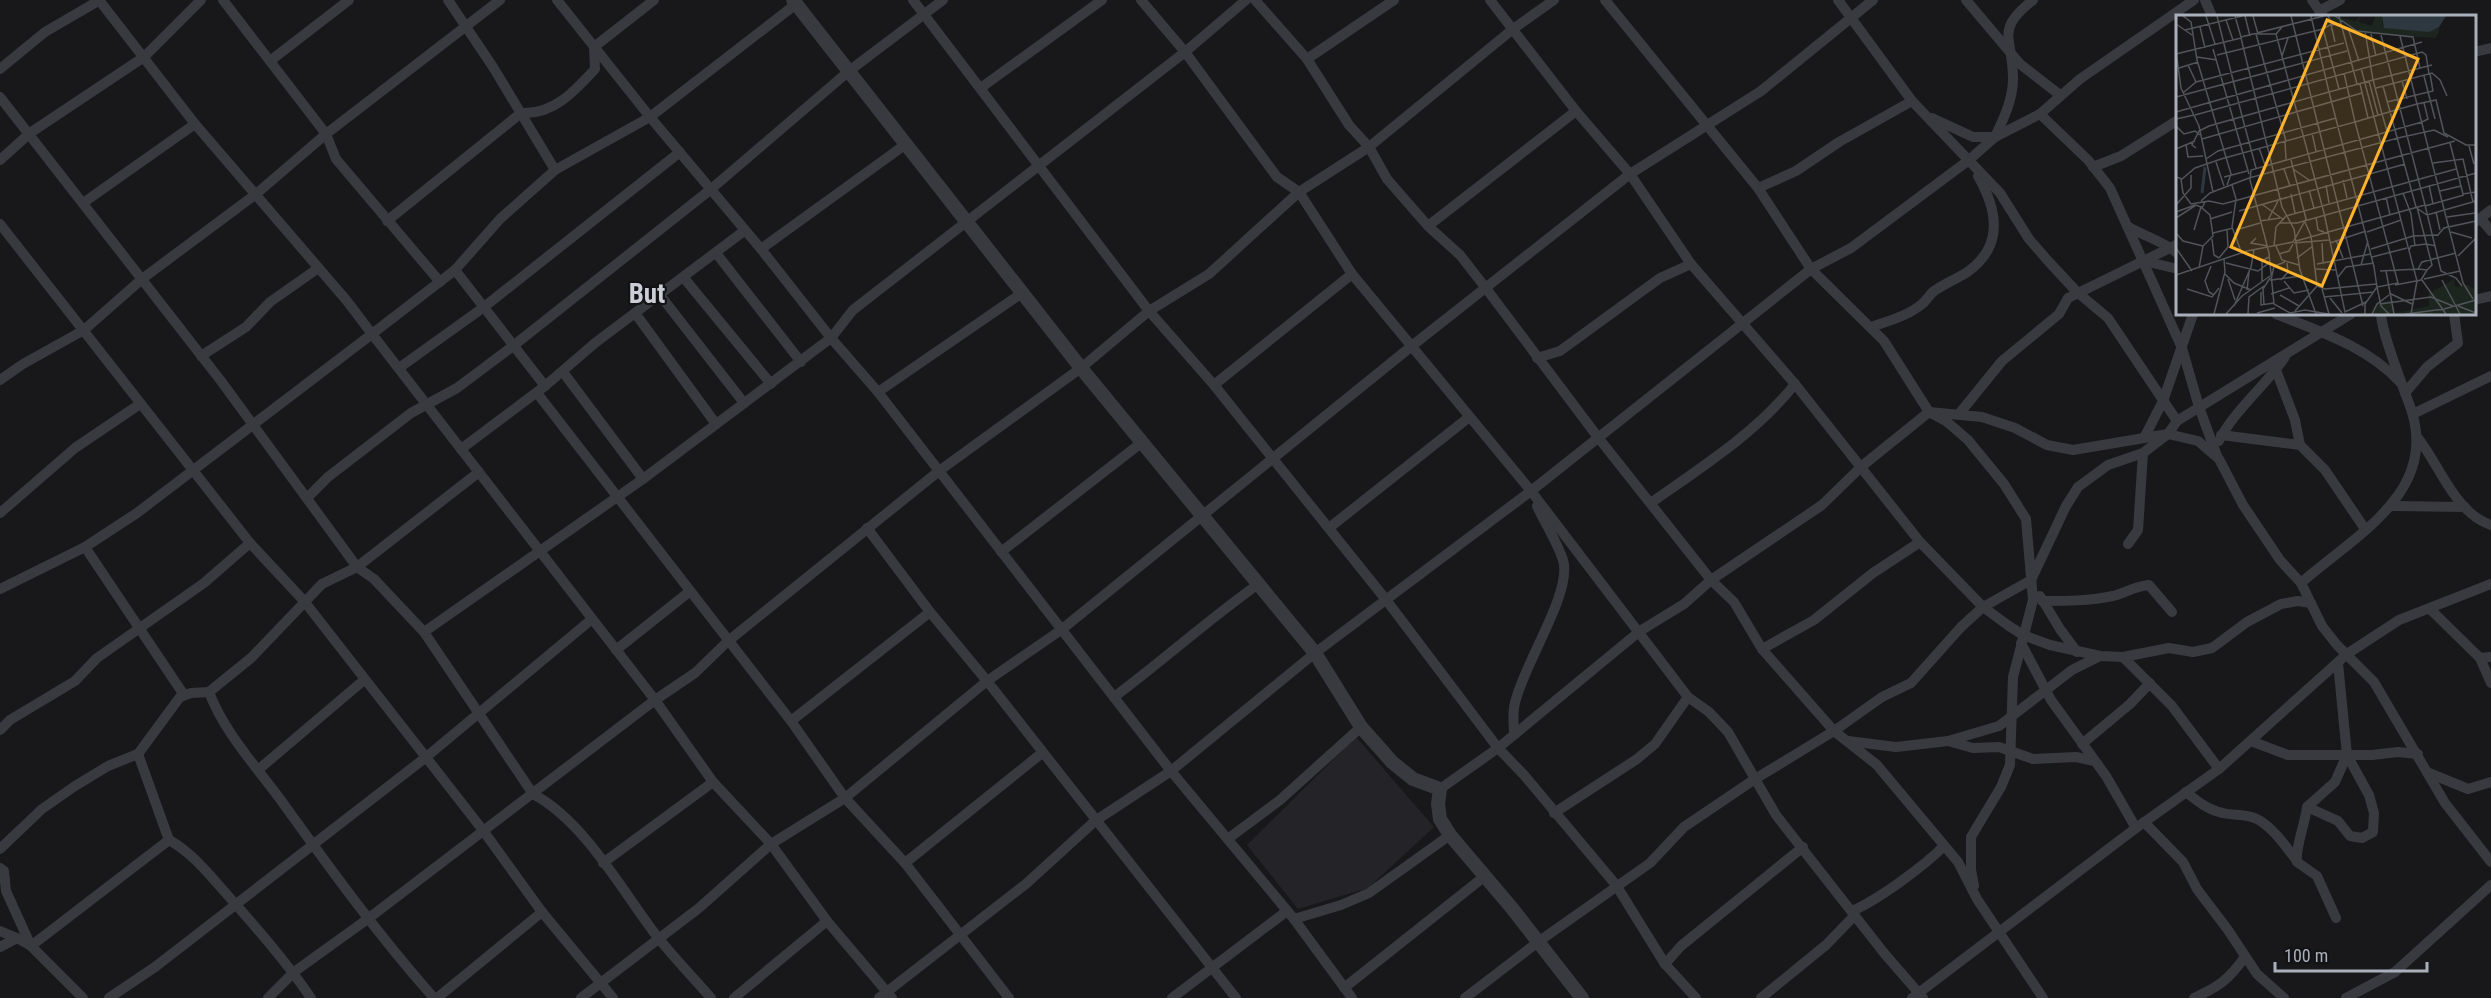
<svg xmlns="http://www.w3.org/2000/svg" width="2491" height="998" font-family="'Roboto Condensed',sans-serif">
  <style>
    .built { fill: #242428 }
    .lines { fill: none; stroke-linecap: round; stroke-linejoin: round }
    .minor { stroke: #393a40; stroke-width: 10 }
    .tertiary { stroke: #393a40; stroke-width: 14 }
    .labels { text-anchor: middle; dominant-baseline: central; stroke-width: 4.5; stroke-linejoin: round; paint-order: stroke }
    .town-label { font-size: 27px; font-weight: bold; fill: #cbced7; stroke: #131315 }
    .inset-river { fill: none; stroke: #2d3840; stroke-width: 3 }
    .inset-road { fill: none; stroke: #52545a; stroke-width: 1.5 }
    .view { fill: #ffb22b; fill-opacity: 0.15; stroke: #ffb22b; stroke-width: 3 }
    .inset-edge { fill: none; stroke: #a9afbb; stroke-width: 3 }
  </style>
  <rect width="100%" height="100%" fill="#18181a"/>
  <path class="built" d="M1356 737 1434 827 1368 888 1298 909 1247 845Z"/>
  <g class="lines">
    <g class="minor">
      <path d="M223 0 326 134 336 159 440 282"/>
      <path d="M448 0 493 67 555 170"/>
      <path d="M557 0 650 117 555 170 500 219 455 270 372 334 655 700 695 673 727 642 939 471 1081 368 1149 311 1209 274 1299 192 1369 147 1513 29 1554 0"/>
      <path d="M913 0 1149 311 1214 385 1387 601 1498 748 1524 775 1616 885 1665 964 1696 998"/>
      <path d="M1141 0 1185 52 1277 177 1299 192 1352 274 1531 491 1688 697 1709 712 1728 732 1776 815 1884 953 1923 998"/>
      <path d="M1255 0 1307 59 1349 125 1369 147 1387 179 1428 226 1460 255 1485 287 1597 436 1711 580 1734 602 1762 649 1834 731 1877 765 1958 862 1977 899 2043 998"/>
      <path d="M1490 0 1576 111 1630 174 1691 264 1795 384 1920 542 1983 607 2009 626 2023 635 2050 645 2100 656 2123 657 2169 648 2193 652 2212 648 2247 622 2281 604 2298 601 2311 603"/>
      <path d="M1605 0 1758 188 1811 269 1884 341 1929 412 1946 421 1968 440 2004 484 2026 519 2033 600 2013 677 2010 765 2001 787 1971 837V870L1974 886"/>
      <path d="M1838 0 1912 101 2000 193 2029 239 2049 262 2077 292 2108 318 2177 421"/>
      <path d="M1966 0 2020 64 2060 95"/>
      <path d="M2205 0 2212 16"/>
      <path d="M2312 0 2323 16"/>
      <path d="M796 4 650 117 761 249 831 338 853 310 1185 52 1246 0"/>
      <path d="M2319 11 2340 0"/>
      <path d="M2474 52 2491 48"/>
      <path d="M1307 59 1394 0"/>
      <path d="M270 61 349 0"/>
      <path d="M0 69 45 32 100 0"/>
      <path d="M982 87 1102 0"/>
      <path d="M0 97 221 381 357 567 374 579 424 632 533 794C584 821 621 889 656 935 673 957 693 977 711 998"/>
      <path d="M2040 114 2088 160 2110 188 2182 348 2199 407 2217 456"/>
      <path d="M1932 118 1973 137H1995C2004 118 2013 99 2013 79 2013 36 1994 31 2033 0"/>
      <path d="M0 160 30 133 144 57 201 0"/>
      <path d="M2093 167 2121 156 2178 120"/>
      <path d="M1758 188 1796 171 1839 142 1912 101"/>
      <path d="M83 203 195 124"/>
      <path d="M2480 218 2491 231"/>
      <path d="M387 221 521 113C553 115 574 92 595 69L594 47 654 0"/>
      <path d="M2474 223 2491 210"/>
      <path d="M0 224 250 543 304 601 482 829 542 912 613 998"/>
      <path d="M1428 226 1576 111"/>
      <path d="M2127 226C2143 236 2164 241 2178 254"/>
      <path d="M761 249 906 144"/>
      <path d="M716 253 801 362"/>
      <path d="M2144 261 2178 269"/>
      <path d="M455 270 545 386"/>
      <path d="M684 278 771 384"/>
      <path d="M660 295 744 403"/>
      <path d="M2474 300 2491 296"/>
      <path d="M635 313 716 424"/>
      <path d="M2276 314C2321 332 2366 346 2400 382"/>
      <path d="M1871 327C1888 321 1908 316 1922 304 1926 301 1929 295 1934 291 1944 284 1956 279 1966 273 2004 247 1998 211 1978 176"/>
      <path d="M201 356 246 327 270 302 317 269"/>
      <path d="M1537 358 1560 351 1660 278 1691 264"/>
      <path d="M399 368 484 307 680 152"/>
      <path d="M2276 370 2295 420 2300 445"/>
      <path d="M563 372 643 479"/>
      <path d="M0 380 23 364 84 330 142 279 256 194 326 134 500 0"/>
      <path d="M1214 385 1352 274"/>
      <path d="M878 392 1022 293"/>
      <path d="M537 393 791 721 845 798 905 863 1009 998"/>
      <path d="M2405 393 2427 367 2458 343 2454 314"/>
      <path d="M1959 414 2002 361 2059 314 2068 298 2178 244"/>
      <path d="M2413 414 2491 376"/>
      <path d="M2221 435 2300 445 2325 470 2365 529"/>
      <path d="M2144 438 2163 401 2193 314"/>
      <path d="M2418 438C2440 466 2455 513 2491 525"/>
      <path d="M2219 441C2232 413 2266 385 2285 357"/>
      <path d="M461 449 545 386 595 343 744 231"/>
      <path d="M307 498 328 477 411 413 457 388 513 346 710 190 849 71 943 0"/>
      <path d="M1652 502C1702 467 1757 432 1795 384"/>
      <path d="M2392 506 2465 507"/>
      <path d="M0 513 75 448 140 404"/>
      <path d="M867 528 930 612 987 681 1236 998"/>
      <path d="M1329 528 1468 418"/>
      <path d="M2128 544 2138 530 2143 453"/>
      <path d="M85 547 184 695"/>
      <path d="M1001 552 1141 443"/>
      <path d="M2301 583C2354 536 2439 493 2411 409 2403 386 2382 335 2381 314"/>
      <path d="M0 589 85 547 137 513 372 334 347 301 195 124 99 0"/>
      <path d="M2040 596 2060 629 2077 652"/>
      <path d="M2042 601C2066 601 2089 601 2113 596 2125 593 2135 586 2149 585L2172 612"/>
      <path d="M2430 609 2480 658 2491 657"/>
      <path d="M424 632 643 479 831 338 878 392 1171 771 1294 919 1352 998"/>
      <path d="M2021 643 2051 700 2106 776 2136 828"/>
      <path d="M1762 649 1814 620 1873 573 1920 542"/>
      <path d="M616 650 689 592"/>
      <path d="M2123 657 2172 706 2219 769"/>
      <path d="M2480 658 2491 683"/>
      <path d="M209 692C224 732 255 765 280 799 329 867 378 935 434 998"/>
      <path d="M1114 697C1162 661 1208 620 1257 585"/>
      <path d="M791 721 930 612"/>
      <path d="M0 730 10 720 75 681 97 658 204 583 250 543"/>
      <path d="M1514 735C1514 725 1512 713 1515 703 1523 665 1573 592 1563 560 1557 542 1545 523 1537 506"/>
      <path d="M1848 741 1896 747 1948 741 1973 748 1999 747 2033 759 2076 757 2094 761"/>
      <path d="M1948 741 1999 726 2072 670 2100 656"/>
      <path d="M2251 741 2288 755H2372L2398 752 2418 754"/>
      <path d="M2082 744 2130 704 2150 683"/>
      <path d="M138 754 169 840C191 852 207 872 223 890 254 925 285 960 311 998"/>
      <path d="M258 770 364 680"/>
      <path d="M2429 773 2468 789 2491 782"/>
      <path d="M1440 789 1498 748 1640 631 1684 604 1711 580 1822 505 1862 466 1929 412 1982 417 2015 428 2047 445 2073 450 2168 434 2198 441 2219 459 2243 505 2280 560 2301 583 2322 626 2337 645 2374 682 2445 803 2491 862"/>
      <path d="M2186 792C2197 801 2208 810 2223 813 2235 816 2247 813 2259 820 2275 830 2286 847 2297 861"/>
      <path d="M2307 807 2338 821 2350 836 2362 838 2373 832 2374 813 2369 795 2347 755 2338 663"/>
      <path d="M1554 813 1637 759 1655 744 1688 697"/>
      <path d="M2144 822 2183 862 2197 889 2228 930 2257 974 2284 998"/>
      <path d="M1229 838 1280 800 1361 727"/>
      <path d="M0 849 42 809 75 786 108 766 138 754 180 697 191 693 209 692 251 658 322 584 357 567 479 472"/>
      <path d="M603 863 713 782"/>
      <path d="M905 863 1042 753"/>
      <path d="M0 868 4 871 6 891 31 946 169 840"/>
      <path d="M1852 911C1878 900 1924 866 1944 846"/>
      <path d="M2336 918 2317 876 2297 862C2295 848 2305 824 2307 807L2335 782 2347 755"/>
      <path d="M1294 919 1341 905 1369 893 1450 835"/>
      <path d="M0 931 17 938"/>
      <path d="M0 947 17 938 31 946 83 998"/>
      <path d="M1665 964 1681 946 1803 847"/>
      <path d="M1344 988 1485 876"/>
      <path d="M109 998 155 967 425 758 592 619"/>
      <path d="M268 998 294 972 369 918 655 700 713 782 771 844 827 921 892 998"/>
      <path d="M437 998 542 912"/>
      <path d="M581 998 699 908 771 844 845 798 987 681 1061 630 1413 345 1630 174 1761 91 1873 0"/>
      <path d="M734 998 827 921"/>
      <path d="M879 998 1027 883 1095 821 1171 771 1315 653 1531 491 1811 269 1851 248 1969 160 1995 137 2040 114 2080 79 2194 0"/>
      <path d="M1172 998 1287 911"/>
      <path d="M1465 998 1538 942 1650 863 1684 827 1755 779 1834 731 1882 697 1911 683 1961 627 1983 607 2031 580 2066 506 2078 487 2108 465 2143 453 2168 434 2177 421 2351 314"/>
      <path d="M1761 998 1826 945 1855 915"/>
      <path d="M1912 998 2136 828 2219 769 2347 654 2399 620 2491 584"/>
      <path d="M2194 998C2220 986 2228 980 2245 957"/>
      <path d="M2346 998 2395 972 2491 885"/>
    </g>
    <path class="tertiary" d="M793 0 1081 368 1315 653 1361 727 1392 762 1413 779 1440 789 1438 804 1440 819 1450 835 1511 907 1582 998"/>
  </g>
  <g class="labels">
    <g class="town-label">
      <text x="647" y="294">But</text>
    </g>
  </g>
  <g transform="translate(2176 15)">
    <rect width="300" height="300" fill="#18181a"/>
    <path d="M153 1 180 6 184 1 183 7 196 11 199 1H206V10L263 12V17L259 23 181 18 156 7ZM278 264 279 272 292 270 300 276V299H187L196 298 200 288 215 285 219 298 253 291 252 279Z" fill="#1d261e"/>
    <path d="M206 1H270L263 12 253 17 208 13Z" fill="#2d3840"/>
    <path class="inset-river" d="M26 178 29 152"/>
    <path class="inset-road" d="M7 1 15 7 21 45 55 159 51 170M30 1 39 29M41 1 66 101M59 1 65 22 148 1M69 1 74 21M77 1 82 19H100M115 1 187 291M159 1 181 16 237 22 244 53M163 1 181 69M50 5 57 25M0 9 16 20M24 12 29 33M106 12 100 19 148 198 169 297 190 287M172 13 183 46M147 14 163 74M9 15 66 1M189 16 197 65 256 50M80 19 110 126M195 19 200 41M205 20 249 190M224 21 241 89 260 85 268 118 290 130H300M159 27 155 10 165 9M37 34 73 159M0 36 5 73 23 111 37 177M0 39 65 23 106 192 118 214 124 255 140 299M41 40 147 14 156 9 152 1M106 41 112 23M21 42 41 45M12 50 20 67M3 53 22 47M185 53 241 266 235 299M248 61 259 104M193 66 202 100M226 66 231 84M184 69 192 103M207 71 240 192M200 73 256 58 264 65 271 81M7 78 20 67 168 28M0 82 171 36M211 87 257 76 254 59M0 97 246 27M19 100 246 37 250 40 253 59M66 101 80 153M0 104 18 100M0 111 8 119 19 116 24 120M211 116 206 99 179 107 222 268 201 272 205 291 213 299M136 118 140 136M26 124 186 78M109 126 110 144M274 128 287 179 300 177M10 130 12 142 27 141M293 131 298 149M20 133 16 130 23 116 33 111 153 77 135 1M83 133 89 150M0 134 19 126M30 144 42 136 160 103M40 147 48 171M257 148 287 144 297 187M108 154 114 171M117 154 133 165M0 162 6 164 19 153 45 144 179 107 168 58M48 162 71 156M5 164 7 178 15 189 33 186 47 189 279 126M167 165 171 183M56 170 60 184 56 212 66 239M150 170 153 188M253 170 257 189M133 175 138 193M264 176 285 171M227 178 235 199 239 231M115 179 119 198M210 182 214 200M25 186 34 178 73 163 222 123 258 115 272 122M0 190 15 173V160M87 190 108 205M249 191 288 180M241 192 256 250 251 255 242 254M242 194 251 200 300 186M63 196 229 149M0 197 19 190M260 197 264 215M140 202 142 215 148 217M271 202 299 198M0 203 20 190 25 192 18 215M34 204 56 197M92 205 103 184M84 206 104 203M129 207 135 221 141 271M103 208H121L300 158M60 215 84 208M191 217 225 205M275 217 296 223M0 218 7 226 27 231M37 218 57 213M261 221 268 213 300 206M80 223 75 228 92 231M36 224 38 240 43 243M160 225 167 243M120 226 249 190 265 256 280 263 286 271M118 228 153 225M146 228 147 247M154 228 190 216M98 231 100 212 110 201 280 154M100 231 106 245 123 250M0 233 16 256M195 234 237 221 261 220M233 235 235 231 250 229 260 231M103 239 113 236 117 229M282 241 300 223M196 242 231 233M43 243 52 232 51 215M121 243 137 231M109 247 98 251 95 265 126 261M50 248 82 256 93 248M141 249 195 239M185 250 192 226M35 251 29 266 33 277 38 280M23 253 27 231 37 221 34 200 26 193 29 187M140 254 160 255M204 256 242 254 246 247 280 238M210 256 218 299M49 259 58 268 75 275M0 260 71 236 117 227 130 204 115 145M162 262 170 252 198 248M52 264 59 285M248 264 284 256M105 265 112 257 111 248M246 265 270 299M266 265 284 299M86 266V246L93 242M108 266 118 278 133 275M219 270 245 265 251 255M11 274 36 282 43 273M146 274 153 299M71 275 73 257M85 277V290L98 288M213 278 236 289M95 279 113 273M104 280 123 291M148 282 198 277M154 283 166 298M204 289 255 282 277 291M88 290 87 274 94 263M58 291 75 252 78 235M282 291 300 298M119 296 141 271 149 274 200 269M81 298 99 293M38 299 49 257 48 244M50 299 66 281 94 261M72 299 73 282 88 271M152 299 129 295 114 298 98 289 93 238 74 165 75 155 246 107 252 104 248 88M189 299V289L201 272 198 252 153 77 197 65 206 99 241 89 287 268 297 284M196 299 201 289 213 280M230 299 268 294 300 285"/>
    <path class="view" d="M151 5 242 44 146 271 55 232Z"/>
    <rect width="300" height="300" class="inset-edge"/>
  </g>
  <path d="M2275 962v9h152v-9" fill="none" stroke="#a9afbb" stroke-width="3"/>
  <text x="2284" y="962" font-size="18" fill="#a9afbb" stroke="#131315" stroke-width="4.5" paint-order="stroke">100 m</text>
</svg>
